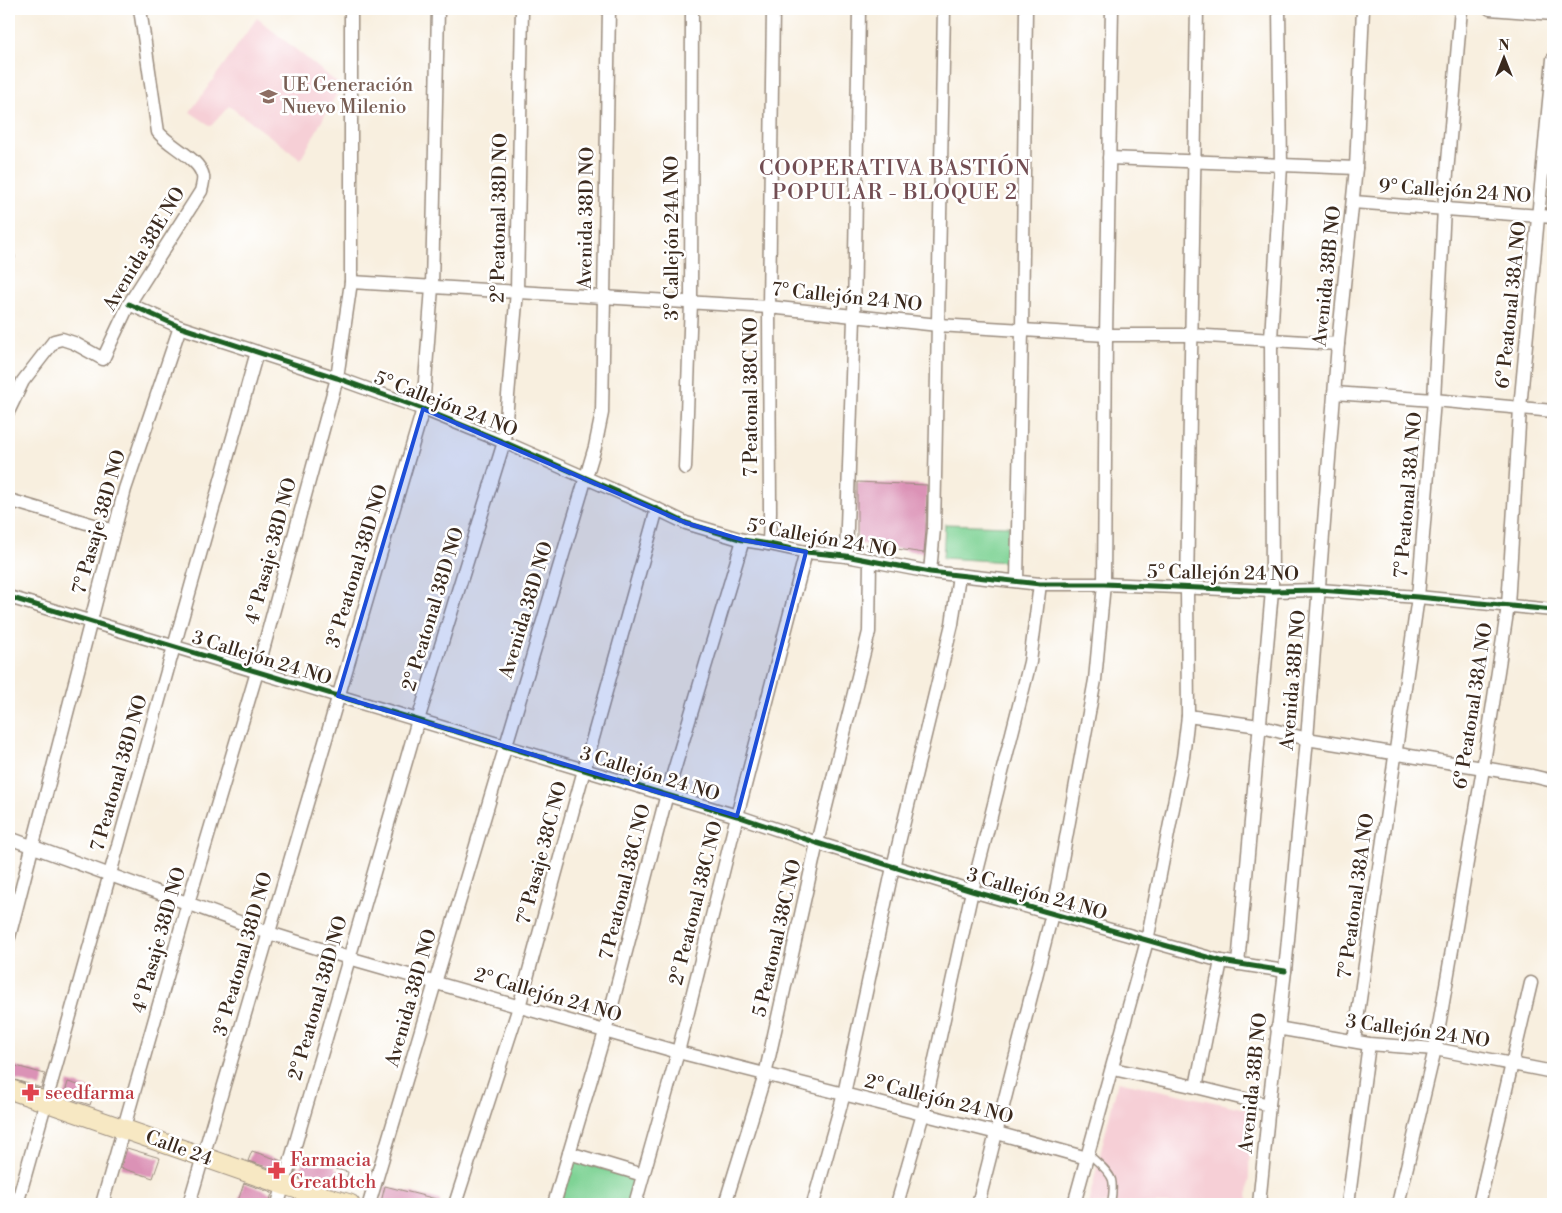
<svg xmlns="http://www.w3.org/2000/svg" width="1562" height="1213" font-family="'Libre Bodoni',serif">
  <style>
    .built { fill: #f6cfd6 }
    .green { fill: #7fd395; stroke: #5d7e5a }
    .building { fill: #db92b6 }
    .lines { fill: none; stroke-linecap: round; stroke-linejoin: round }
    .lane-casing { stroke: #9a8c7e; stroke-width: 9 }
    .street-casing { stroke: #9a8c7e; stroke-width: 15 }
    .secondary-casing { stroke: #9a8c7e; stroke-width: 21 }
    .lane { stroke: #fff; stroke-width: 6 }
    .street { stroke: #fff; stroke-width: 12 }
    .secondary { stroke: #f7e8c3; stroke-width: 19 }
    .cycleway-casing { stroke: #fff; stroke-width: 8 }
    .cycleway { stroke: #1b5e20; stroke-width: 5 }
    .marked { fill: #1d4ed8; fill-opacity: 0.2; stroke: #1d4ed8; stroke-width: 4; stroke-linejoin: round }
    .labels { text-anchor: middle; dominant-baseline: central; stroke-width: 5; stroke-linejoin: round; paint-order: stroke }
    .education-label { font-size: 19px; fill: #785e54; stroke: #fff; text-anchor: start }
    .street-label { font-size: 19px; fill: #3b2a1e; stroke: #fff }
    .health-label { font-size: 19px; fill: #be3a42; stroke: #fff; text-anchor: start }
    .quarter-label { font-size: 21px; letter-spacing: 1px; fill: #734e53; stroke: #fff }
  </style>
  <rect width="100%" height="100%" fill="#fff"/>
  <filter id="ink" filterUnits="userSpaceOnUse"><feTurbulence type="fractalNoise" baseFrequency=".02" numOctaves="2"/><feDisplacementMap in="SourceGraphic" scale="10" xChannelSelector="R" yChannelSelector="G"/><feConvolveMatrix kernelMatrix="1 2 1 2 8 2 1 2 1" color-interpolation-filters="sRGB"/></filter>
  <filter id="wash" filterUnits="userSpaceOnUse"><feTurbulence type="fractalNoise" baseFrequency=".0096" numOctaves="4" result="noise"/><feDisplacementMap in="SourceGraphic" scale="20" xChannelSelector="R" yChannelSelector="G"/><feGaussianBlur stdDeviation="1.12" result="paint"/><feColorMatrix in="noise" values="0 0 0 0 0 0 0 0 0 0 0 0 0 0 0 0 0 1.4 0 .05"/><feComposite in="paint" operator="in"/></filter>
  <g filter="url(#wash)">
    <rect width="100%" height="100%" fill="#f8efdf"/>
    <g class="built">
      <path d="M257 18 341 86 301 159 229 106 211 126 190 112Z"/>
      <path d="M1118 1081 1251 1110 1248 1204H1088Z"/>
    </g>
    <g class="green">
      <path d="M945 524 1009 526 1008 562 943 558Z"/>
      <path d="M571 1159 635 1179 628 1204H560Z"/>
    </g>
    <g id="blocks">
      <g class="building">
        <path d="M857 482 927 485 926 529 924 553 857 543Z"/>
        <path d="M9 1064 45 1074 41 1088 9 1078Z"/>
        <path d="M68 1082 95 1090 90 1105 64 1096Z"/>
        <path d="M127 1148 160 1158 153 1178 121 1168Z"/>
        <path d="M252 1151 282 1161 279 1171 248 1161Z"/>
        <path d="M304 1158 336 1166 335 1169 348 1172 344 1188 331 1185V1187L294 1176 298 1166 301 1167Z"/>
        <path d="M244 1183 272 1193 269 1204H237Z"/>
        <path d="M385 1186 440 1200V1204H389L381 1202Z"/>
      </g>
    </g>
  </g>
  <g filter="url(#ink)">
    <use href="#blocks" fill-opacity="0" stroke="#9a8c7e" stroke-width="1"/>
    <g class="lines">
      <defs>
        <g id="lane">
          <path d="M9 257H11"/>
          <path d="M1088 1153C1095 1161 1109 1170 1112 1180 1114 1188 1112 1197 1111 1204"/>
        </g>
        <g id="street">
          <path d="M1490 9 1553 14"/>
          <path d="M1109 158 1356 168"/>
          <path d="M1353 202 1553 217"/>
          <path d="M351 282 769 307 938 325 1106 335H1190L1338 344"/>
          <path d="M129 304 180 327 337 378 423 409 504 442 657 509 686 523 743 540 769 544 806 552 846 556 930 572 1040 584H1104L1272 591 1319 590 1418 597 1553 610"/>
          <path d="M1334 393 1434 400 1553 411"/>
          <path d="M9 410 23 381 54 341 62 339 74 343 103 359 129 304 201 191C202 187 204 180 203 176 199 158 170 147 158 132L140 9"/>
          <path d="M685 468 691 302 692 9"/>
          <path d="M9 500 114 531"/>
          <path d="M769 544 770 512 769 307 773 9"/>
          <path d="M846 556 854 318 859 9"/>
          <path d="M930 572 934 529 944 9"/>
          <path d="M1017 581 1022 330 1026 9"/>
          <path d="M9 597 737 816 817 843 972 891 1221 961 1285 971"/>
          <path d="M1188 716 1259 726 1307 739 1532 776 1553 781"/>
          <path d="M9 838 269 933 349 958 678 1052 997 1133 1087 1158"/>
          <path d="M9 937 125 489 180 327"/>
          <path d="M1238 964 1272 591 1271 339 1281 166 1279 9"/>
          <path d="M1277 1028 1369 1044 1435 1049 1553 1072"/>
          <path d="M1354 1041 1418 597 1434 400 1444 208 1461 9"/>
          <path d="M1113 1069 1196 1087 1269 1105"/>
          <path d="M1196 1087 1221 961"/>
          <path d="M569 1153 643 1175"/>
          <path d="M17 1204 257 352"/>
          <path d="M102 1204 188 903 257 672 337 378 351 282V9"/>
          <path d="M189 1204 423 409 432 287 438 9"/>
          <path d="M278 1204 418 720 504 442 517 291 522 9"/>
          <path d="M369 1204 595 447 602 413 609 9"/>
          <path d="M455 1204 519 1007 584 770 657 509"/>
          <path d="M554 1204 605 1032 667 794 743 540"/>
          <path d="M635 1204 678 1052 737 816 806 552"/>
          <path d="M725 1204 765 1075 817 843 869 632 870 560"/>
          <path d="M813 1204 844 1094 893 867 952 624 959 575"/>
          <path d="M897 1204 923 1114 972 891 1030 662 1040 584"/>
          <path d="M978 1204 1052 914 1095 680 1104 584 1106 335 1112 9"/>
          <path d="M1074 1204 1147 941 1183 757 1188 716 1187 588 1197 9"/>
          <path d="M1259 1204 1269 1105 1285 971 1307 739 1338 344 1356 168 1363 9"/>
          <path d="M1348 1204 1369 1044"/>
          <path d="M1398 1204 1435 1049 1483 769 1508 606 1520 408 1553 59"/>
          <path d="M1479 1204 1531 983"/>
        </g>
        <path id="secondary" d="M9 1089 284 1185 350 1204"/>
      </defs>
      <use href="#lane" class="lane-casing"/>
      <use href="#street" class="street-casing"/>
      <use href="#secondary" class="secondary-casing"/>
      <use href="#lane" class="lane"/>
      <use href="#street" class="street"/>
      <use href="#secondary" class="secondary"/>
      <defs>
        <g id="cycleway">
          <path d="M129 304 180 327 337 378 423 409 504 442 657 509 686 523 743 540 769 544 806 552 846 556 930 572 1040 584H1104L1272 591 1319 590 1418 597 1553 610"/>
          <path d="M9 597 737 816 817 843 972 891 1221 961 1285 971"/>
        </g>
      </defs>
      <use href="#cycleway" class="cycleway-casing"/>
      <use href="#cycleway" class="cycleway"/>
    </g>
  </g>
  <path class="marked" d="M423 409 686 523 743 540 806 552 737 816 338 696Z"/>
  <defs>
    <symbol id="school-bare" viewBox="-9 -9 18 18"><path d="M0-5L7-2L0 1L-7-2ZM-4 1L0 2.5L4 1V4Q0 6-4 4Z" fill="#8d6e63" stroke="#fff" stroke-width="2.5" paint-order="stroke"/></symbol>
    <symbol id="pharmacy-bare" viewBox="-9 -9 18 18"><path d="M-2-6h4v4h4v4h-4v4h-4v-4h-4v-4h4Z" fill="#e0444e" stroke="#fff" stroke-width="2.5" paint-order="stroke"/></symbol>
  </defs>
  <g fill-rule="evenodd">
    <use href="#school-bare" x="256" y="84" width="25" height="25"/>
    <use href="#pharmacy-bare" x="18" y="1080" width="25" height="25"/>
    <use href="#pharmacy-bare" x="264" y="1158" width="25" height="25"/>
  </g>
  <g class="labels">
    <g class="education-label">
      <text x="282" y="85">UE Generación<tspan x="282" dy="22">Nuevo Milenio</tspan></text>
    </g>
    <g class="street-label">
      <text transform="translate(1455 191) rotate(4)">9° Callejón 24 NO</text>
      <text transform="translate(499 218) rotate(-89)">2° Peatonal 38D NO</text>
      <text transform="translate(586 218) rotate(-89)">Avenida 38D NO</text>
      <text transform="translate(672 238) rotate(-90)">3° Callejón 24A NO</text>
      <text transform="translate(144 249) rotate(-59)">Avenida 38E NO</text>
      <text transform="translate(1327 276) rotate(-84)">Avenida 38B NO</text>
      <text transform="translate(847 297) rotate(6)">7° Callejón 24 NO</text>
      <text transform="translate(1511 305) rotate(-84)">6º Peatonal 38A NO</text>
      <text transform="translate(751 397) rotate(-90)">7 Peatonal 38C NO</text>
      <text transform="translate(446 404) rotate(21)">5° Callejón 24 NO</text>
      <text transform="translate(1408 495) rotate(-85)">7° Peatonal 38A NO</text>
      <text transform="translate(99 522) rotate(-74)">7° Pasaje 38D NO</text>
      <text transform="translate(822 538) rotate(10)">5° Callejón 24 NO</text>
      <text transform="translate(271 551) rotate(-75)">4° Pasaje 38D NO</text>
      <text transform="translate(357 566) rotate(-73)">3° Peatonal 38D NO</text>
      <text transform="translate(1223 573) rotate(1)">5° Callejón 24 NO</text>
      <text transform="translate(433 609) rotate(-73)">2° Peatonal 38D NO</text>
      <text transform="translate(526 610) rotate(-73)">Avenida 38D NO</text>
      <text transform="translate(262 658) rotate(17)">3 Callejón 24 NO</text>
      <text transform="translate(1293 680) rotate(-85)">Avenida 38B NO</text>
      <text transform="translate(1473 706) rotate(-81)">6º Peatonal 38A NO</text>
      <text transform="translate(119 773) rotate(-74)">7 Peatonal 38D NO</text>
      <text transform="translate(650 774) rotate(17)">3 Callejón 24 NO</text>
      <text transform="translate(542 853) rotate(-75)">7° Pasaje 38C NO</text>
      <text transform="translate(625 882) rotate(-76)">7 Peatonal 38C NO</text>
      <text transform="translate(1037 894) rotate(16)">3 Callejón 24 NO</text>
      <text transform="translate(1356 896) rotate(-82)">7° Peatonal 38A NO</text>
      <text transform="translate(696 903) rotate(-76)">2° Peatonal 38C NO</text>
      <text transform="translate(777 938) rotate(-77)">5 Peatonal 38C NO</text>
      <text transform="translate(159 940) rotate(-74)">4° Pasaje 38D NO</text>
      <text transform="translate(243 954) rotate(-74)">3° Peatonal 38D NO</text>
      <text transform="translate(548 995) rotate(16)">2° Callejón 24 NO</text>
      <text transform="translate(318 998) rotate(-74)">2° Peatonal 38D NO</text>
      <text transform="translate(411 998) rotate(-74)">Avenida 38D NO</text>
      <text transform="translate(1418 1031) rotate(8)">3 Callejón 24 NO</text>
      <text transform="translate(1253 1083) rotate(-84)">Avenida 38B NO</text>
      <text transform="translate(939 1099) rotate(14)">2° Callejón 24 NO</text>
      <text transform="translate(179 1148) rotate(20)">Calle 24</text>
    </g>
    <g class="health-label">
      <text x="45" y="1093">seedfarma</text>
      <text x="290" y="1160">Farmacia<tspan x="290" dy="22">Greatbtch</tspan></text>
    </g>
    <g class="quarter-label">
      <text x="895" y="169">COOPERATIVA BASTIÓN<tspan x="895" dy="24">POPULAR - BLOQUE 2</tspan></text>
    </g>
  </g>
  <rect width="1562" height="1213" fill="none" stroke="#fff" stroke-width="30"/>
  <g transform="translate(1504 58)" stroke="#ffffff" stroke-width="4" paint-order="stroke">
  <path d="M0-4L9 19L0 12L-9 19Z" fill="#3b2a1e"/>
  <text y="-8" font-size="14" font-weight="bold" text-anchor="middle" fill="#3b2a1e">N</text>
  </g>
</svg>
